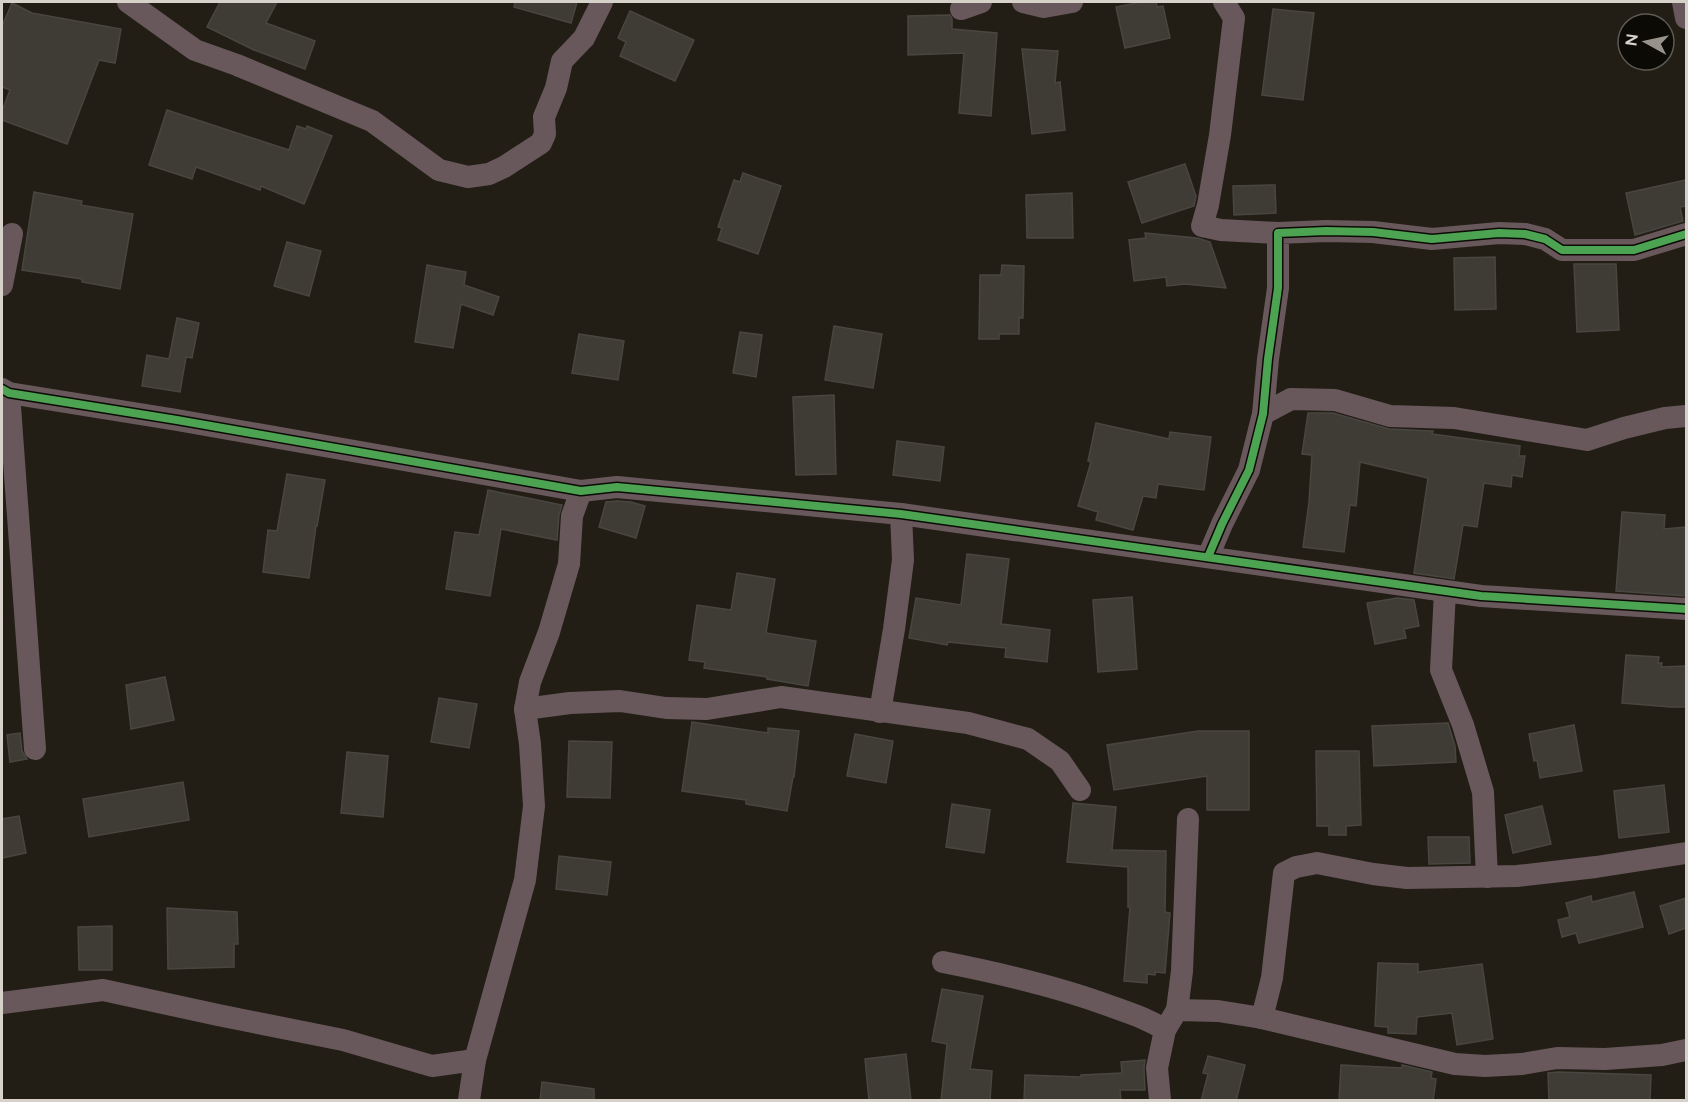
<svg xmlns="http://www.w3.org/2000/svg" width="1688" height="1102" font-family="Figtree,sans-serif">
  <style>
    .building { fill: #3f3c36; stroke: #494640; stroke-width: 1.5 }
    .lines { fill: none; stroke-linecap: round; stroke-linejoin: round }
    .minor { stroke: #69585b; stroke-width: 22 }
    .cycleway-casing { stroke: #0c0a05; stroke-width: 11 }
    .cycleway { stroke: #4ca352; stroke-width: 8 }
  </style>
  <rect width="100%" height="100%" fill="#221e16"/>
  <g class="building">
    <path d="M220 2H277L266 23 315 41 305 69 254 50 207 27Z"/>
    <path d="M515 2H577L571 23 514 7Z"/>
    <path d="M1141 2H1156L1157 7 1163 6 1170 38 1125 48 1116 7Z"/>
    <path d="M12 3 32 13 121 29 115 63 99 60 67 144 2 120V111L10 90 2 87V26Z"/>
    <path d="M1273 9 1314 13 1303 100 1262 95Z"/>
    <path d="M630 11 694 40 675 81 620 56 626 42 618 38Z"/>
    <path d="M950 15 952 19V29L997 33 991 116 959 113 964 53 908 55V16Z"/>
    <path d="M1022 49 1058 51 1055 83 1060 82 1065 130 1032 134Z"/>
    <path d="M167 110 289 150 297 126 306 129 307 126 332 136 304 204 261 186 260 190 196 167 192 179 149 165Z"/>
    <path d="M1185 164 1196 196 1194 206 1142 223 1128 182Z"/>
    <path d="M743 173 781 186 758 254 718 240 722 228 718 227 734 180 740 182Z"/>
    <path d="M1686 180V206L1680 207 1683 221 1635 235 1626 193Z"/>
    <path d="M1275 185 1276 213 1234 215 1233 186Z"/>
    <path d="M34 192 82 201 81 205 133 214 120 289 82 282V279L22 270Z"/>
    <path d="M1072 193 1073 238H1027L1026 195Z"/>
    <path d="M1145 233 1197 238 1210 242 1226 288 1185 284 1167 286 1166 277 1134 281 1129 240 1146 238Z"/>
    <path d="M287 242 321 251 309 296 274 286Z"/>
    <path d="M1495 257 1496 309 1455 310 1454 258Z"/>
    <path d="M1574 264H1616L1619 330 1577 332Z"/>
    <path d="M427 265 466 272 464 285 499 297 493 315 461 304 453 348 415 342Z"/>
    <path d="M1002 265 1024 266 1023 318H1019V334H999V339H979L980 275H1001Z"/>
    <path d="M177 318 199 323 192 358 186 357 180 392 142 386 147 355 169 359Z"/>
    <path d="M834 326 882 334 873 388 825 380Z"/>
    <path d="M740 332 762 335 756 377 733 373Z"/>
    <path d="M579 334 624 341 618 380 572 373Z"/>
    <path d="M834 395 836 474 796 475 793 397Z"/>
    <path d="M1308 413H1333L1389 429 1430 431H1433L1432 434 1520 446 1519 456H1525L1522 477 1512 475 1511 487 1484 483 1477 527 1463 525 1454 579 1414 573 1428 478 1360 462 1356 506 1350 505 1344 552 1303 547 1309 502 1312 455 1302 454Z"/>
    <path d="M1096 423 1169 439 1170 432 1211 437 1204 490 1158 484 1156 498 1143 496 1133 530 1096 520 1098 512 1078 506 1091 462 1088 461Z"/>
    <path d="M897 441 944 447 940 481 893 475Z"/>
    <path d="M287 474 325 480 317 526H316L309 578 263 572 268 530 277 531Z"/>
    <path d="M488 490 562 505 559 515 557 540 501 529 490 596 446 589 455 532 479 535Z"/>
    <path d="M617 501 631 502 645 506 636 538 599 527 606 502Z"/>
    <path d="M1622 512 1665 515 1664 529 1686 527V596L1616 591Z"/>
    <path d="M967 554 1009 559 1001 624 1050 630 1047 662 1005 657 1006 648 948 642 947 645 909 638 916 598 961 605Z"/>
    <path d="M737 573 775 579 766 633 816 641 808 686 767 679V677L704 668 705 662 689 660 697 605 731 610Z"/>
    <path d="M1132 597 1137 669 1098 672 1093 600Z"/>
    <path d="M1397 598 1414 600 1419 626 1404 629 1406 638 1375 644 1367 603Z"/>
    <path d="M1626 655 1659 657 1658 663H1662L1661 667 1686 666V707H1671L1622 703Z"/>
    <path d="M165 677 174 720 131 729 126 685Z"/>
    <path d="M439 698 477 704 469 748 431 742Z"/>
    <path d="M692 722 768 733V728L799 731 794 777H793L787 811 746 804V800L682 791Z"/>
    <path d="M1448 723 1455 746 1456 762 1374 766 1372 726Z"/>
    <path d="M1574 725 1582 771 1540 778 1537 760 1534 761 1529 734Z"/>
    <path d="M1198 731H1249V810H1207V776L1114 790 1107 745Z"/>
    <path d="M20 733 22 751 27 759 10 762 7 735Z"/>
    <path d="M855 734 893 741 886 783 847 776Z"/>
    <path d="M569 741 612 742 610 798 567 797Z"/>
    <path d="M1316 751H1359L1361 825 1346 826V835H1329V826H1317Z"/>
    <path d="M347 752 388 756 383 817 341 813Z"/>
    <path d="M183 782 189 820 89 837 83 799Z"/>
    <path d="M1664 785 1669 832 1619 838 1614 791Z"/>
    <path d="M1073 803 1116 807 1112 850 1166 851 1165 912 1170 913 1165 973 1155 972V975L1147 974V983L1124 981 1130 907H1128V867L1067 862Z"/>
    <path d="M952 804 990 810 984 853 946 847Z"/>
    <path d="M1542 806 1551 844 1513 853 1505 815Z"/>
    <path d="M19 816 26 853 2 858V819Z"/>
    <path d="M1428 837H1469L1470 863 1429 864Z"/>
    <path d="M559 856 611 862 607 895 556 889Z"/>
    <path d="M1634 892 1643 927 1579 943 1576 933 1562 937 1558 920 1570 917 1566 903 1591 896 1592 902Z"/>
    <path d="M1686 898V928L1669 934 1660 906Z"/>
    <path d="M167 908 237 912 238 944H234V967L168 969Z"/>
    <path d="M112 926V970H79L78 927Z"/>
    <path d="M1378 963 1418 964V972L1482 964 1493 1039 1457 1045 1452 1013 1417 1017 1416 1034 1388 1033V1027L1375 1026Z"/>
    <path d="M942 989 983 996 970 1069 992 1071 990 1101H941L947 1044 932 1041Z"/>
    <path d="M906 1054 911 1101H869L865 1059Z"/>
    <path d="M1208 1056 1245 1065 1236 1101H1201L1208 1074 1203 1073Z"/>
    <path d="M1145 1060 1144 1069 1145 1090H1120L1121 1101H1024L1025 1075 1081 1077V1075L1122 1073 1121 1062Z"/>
    <path d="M1341 1065 1402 1068V1065L1432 1072 1431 1078 1436 1079 1433 1101H1339Z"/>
    <path d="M1558 1072 1651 1075 1650 1101H1549L1548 1073Z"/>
    <path d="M542 1082 594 1089V1101H540Z"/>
  </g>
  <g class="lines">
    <g class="minor">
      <path d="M128 2 195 50 237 65 372 121 439 170 468 177 489 174 504 167 541 143 545 134 544 117 556 88 562 61 584 38 602 2"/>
      <path d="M1023 2 1044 7 1072 2"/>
      <path d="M1224 2 1234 18 1220 135 1208 205 1202 226 1221 230 1278 233"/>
      <path d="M1683 2 1686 18"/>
      <path d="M961 9 981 2"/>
      <path d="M2 285 12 234"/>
      <path d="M2 389 9 393 177 420 581 491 617 487 901 514 1481 596 1686 609"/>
      <path d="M9 393 35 749"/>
      <path d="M1263 414 1291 399 1335 400 1390 416 1454 418 1587 440 1624 428 1665 418 1686 416"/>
      <path d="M1208 557 1222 524 1249 470 1263 414 1268 359 1278 288V233L1326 231 1373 232 1432 239 1499 233 1525 234 1545 239 1562 250H1634L1686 234"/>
      <path d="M1445 591 1441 670 1463 725 1483 792 1487 877"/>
      <path d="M525 709 570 703 620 701 666 708 707 709 781 697 968 723 1028 739 1060 761 1080 790"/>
      <path d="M880 712 894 629 903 560 901 514"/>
      <path d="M943 962C999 973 1056 986 1110 1006 1129 1013 1147 1018 1165 1030"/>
      <path d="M2 1003 103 990 218 1015 343 1040 432 1066 475 1060"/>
      <path d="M1177 1010 1182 971 1188 819"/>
      <path d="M1262 1018 1272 978 1284 873 1296 867 1317 863 1373 874 1407 878 1517 876 1596 867 1686 853"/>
      <path d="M469 1100 475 1060 525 880 534 806 530 744 525 709 530 682 549 632 569 564 572 516 581 491"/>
      <path d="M1160 1100 1157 1068 1165 1030 1177 1010 1218 1011 1262 1018 1455 1064 1485 1066 1522 1064 1557 1058 1605 1059 1662 1055 1686 1050"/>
    </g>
    <defs>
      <g id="cycleway">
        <path d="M2 389 9 393 177 420 581 491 617 487 901 514 1481 596 1686 609"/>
        <path d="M1208 557 1222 524 1249 470 1263 414 1268 359 1278 288V233L1326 231 1373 232 1432 239 1499 233 1525 234 1545 239 1562 250H1634L1686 234"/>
      </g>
    </defs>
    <use href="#cycleway" class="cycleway-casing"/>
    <use href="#cycleway" class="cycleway"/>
  </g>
  <rect width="1688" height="1102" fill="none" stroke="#d6d2c9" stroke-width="6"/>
  <g transform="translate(1646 42) rotate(278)"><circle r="28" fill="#0c0a05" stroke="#5d5a53" stroke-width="1.5"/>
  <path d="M0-4.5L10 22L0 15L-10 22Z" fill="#97938a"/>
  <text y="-9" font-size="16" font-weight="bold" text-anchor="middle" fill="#d6d2c9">N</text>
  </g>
</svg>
